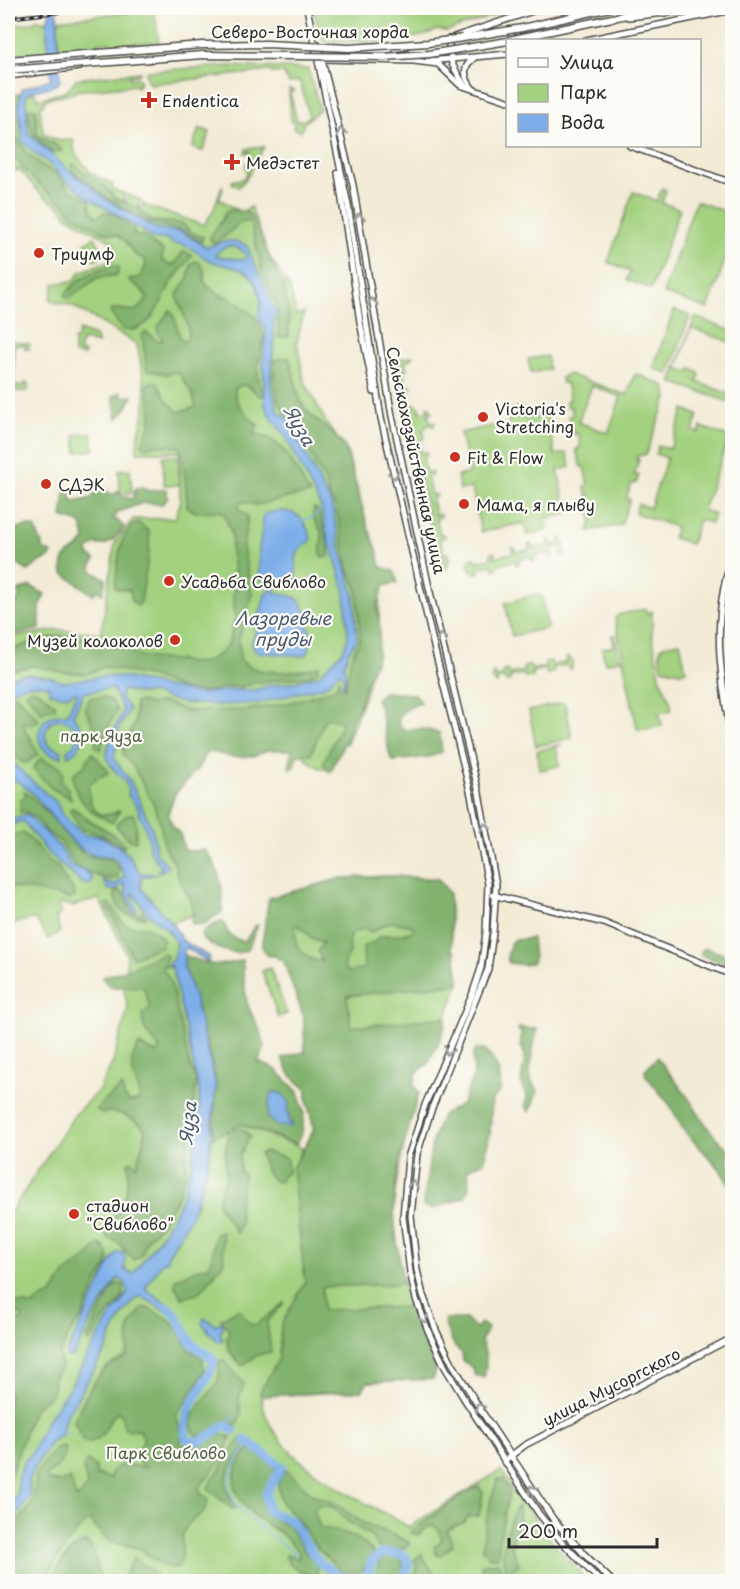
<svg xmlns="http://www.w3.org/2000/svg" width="740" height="1589" font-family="'Playpen Sans',sans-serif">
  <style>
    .green { fill: #a3d17f; stroke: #677e55; stroke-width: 1.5; fill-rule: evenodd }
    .forest { fill: #82b36e; stroke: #566f4c; stroke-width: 1.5; fill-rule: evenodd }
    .water { fill: #7daee9; stroke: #546c8a; stroke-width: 1.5; fill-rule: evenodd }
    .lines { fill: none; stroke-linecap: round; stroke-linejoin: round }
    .stream { stroke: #7daee9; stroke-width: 1.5 }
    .river { stroke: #7daee9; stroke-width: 9 }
    .secondary-casing { stroke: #494844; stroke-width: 8 }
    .primary-casing { stroke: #494844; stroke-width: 9 }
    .secondary { stroke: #fff; stroke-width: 5 }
    .primary { stroke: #fff; stroke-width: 6 }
    .rail-casing { stroke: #2b2b2b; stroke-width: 4 }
    .rail { stroke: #fdfcf7; stroke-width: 1.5; stroke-dasharray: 4.5; stroke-linecap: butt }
    .primary-bridge-casing { stroke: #494844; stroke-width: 9; stroke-linecap: butt }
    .primary-bridge { stroke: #fff; stroke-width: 6 }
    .oneway { stroke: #a0a0a0 }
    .poi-dot { fill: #c8321e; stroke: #fdfcf7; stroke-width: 2 }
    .labels { text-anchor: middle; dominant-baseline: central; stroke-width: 4.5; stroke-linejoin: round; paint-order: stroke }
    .street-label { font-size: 16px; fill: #2b2b2b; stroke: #fdfcf7 }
    .poi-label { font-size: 16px; fill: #2b2b2b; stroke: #fdfcf7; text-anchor: start }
    .park-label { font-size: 16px; fill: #4f5d44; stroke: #fdfcf7 }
    .water-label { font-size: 18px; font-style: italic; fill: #48596e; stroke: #fdfcf7 }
  </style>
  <rect width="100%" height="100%" fill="#fdfcf7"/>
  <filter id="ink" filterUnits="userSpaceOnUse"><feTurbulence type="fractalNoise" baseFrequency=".0167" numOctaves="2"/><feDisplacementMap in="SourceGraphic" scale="12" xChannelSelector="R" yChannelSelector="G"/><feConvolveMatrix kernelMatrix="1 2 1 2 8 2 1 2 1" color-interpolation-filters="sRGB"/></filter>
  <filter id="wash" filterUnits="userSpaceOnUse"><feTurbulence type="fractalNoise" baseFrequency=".008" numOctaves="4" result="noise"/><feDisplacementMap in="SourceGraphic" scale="24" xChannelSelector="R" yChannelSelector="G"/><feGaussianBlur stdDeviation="1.35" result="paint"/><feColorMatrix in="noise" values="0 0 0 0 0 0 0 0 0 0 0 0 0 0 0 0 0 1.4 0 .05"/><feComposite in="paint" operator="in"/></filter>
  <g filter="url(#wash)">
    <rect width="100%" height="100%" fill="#f2ebd5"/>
    <g class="green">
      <path d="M340 8H518L447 31 438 30 422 36 406 39 366 43C352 38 340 44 325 42L321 37 314 12Z"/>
      <path d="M154 9 159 42 122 44 110 47V42L98 43V48L59 53 58 20Z"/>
      <path d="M36 20 47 22 50 54 23 56 14 53 8 54V26L32 23Z"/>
      <path d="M228 66 308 69 320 109 304 123 301 131 292 128H295L293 121H291L289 89 294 91 290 93 297 121 305 120 309 116 300 81 289 83 283 73H271L270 71 150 84 147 81 146 71Z"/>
      <path d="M140 72 138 75 129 76 130 79 137 78 140 80V83L137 87 136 85 74 91V93L46 99 40 109 43 134 60 141 73 139 75 154 91 173 113 185 112 189 125 194 123 200 126 201 128 195 141 200 138 206 141 208 144 202V205L204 225 213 211 222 186 223 189 219 199 241 212 251 207 269 256 290 288 296 315 304 313 297 342 304 380 327 424 347 451 380 572 379 628 374 660 365 695 347 743 338 746 332 770C317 772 304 756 293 746H209L174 791 165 826 221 903 165 926 177 944 173 959 166 966 172 967 199 1090C201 1121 191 1181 177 1209 165 1232 148 1253 133 1274L111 1261 67 1353V1357L74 1355 92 1319 118 1278 125 1283 128 1292 121 1304 111 1315 70 1387 46 1422 30 1456 24 1461 18 1477V1494L8 1507V1216L76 1113 99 1090 113 1062 128 1009 124 991 127 955 99 899 72 906 59 903 61 914 56 916 60 932 48 939 35 918 8 925V637L58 630 101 633 115 543 133 519 175 518 180 504V452H137C135 437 144 422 145 406 147 387 140 363 137 344L73 306 50 301 54 284 74 281 80 272 113 259 116 247 114 243 68 217 61 208 40 193 20 170 14 171 12 164 13 161 8 154V96L34 92 39 99 67 91 76 79Z"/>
      <path d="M199 128 210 132 203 151 192 148Z"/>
      <path d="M264 147 247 178 238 187 232 183V181L243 179 247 174 246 163 251 162 249 152 245 153 246 149Z"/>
      <path d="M662 188 666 190 662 203 680 209 651 289 627 280 630 271 608 262 633 192 657 201Z"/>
      <path d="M696 201 732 214V240L708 309 663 293Z"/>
      <path d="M95 237 104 255 94 260 85 243Z"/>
      <path d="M674 310 690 316 669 374 653 368Z"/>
      <path d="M695 317 732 331V343L691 328 677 368 689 372 691 368 700 374 697 382 732 395V403L671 382Z"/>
      <path d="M79 330 95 336 98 344 82 340 79 351 85 353 84 356 74 354V340L77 339Z"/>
      <path d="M11 341 30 344 29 349H25V345H14V386H24L25 383H28V391H8V347Z"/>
      <path d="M414 356 405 363 407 369 403 370 407 386H411L412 388 407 389 411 405 415 404 420 408 421 412 428 411 427 407H430L432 412 428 413 430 421 435 422 433 427 430 424 422 431 425 435 424 439 419 441 422 453 427 452V456L423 457 426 473 431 472 432 476 427 477 431 495 436 494V497L432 499 435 515 440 514 441 517 436 518 440 534H444L445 537 440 538 444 554 448 553V560H449L446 570 443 568 440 553H437L393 363 395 360Z"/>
      <path d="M547 356 549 369 531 373 528 359Z"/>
      <path d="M568 374 627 395 634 376 637 374 665 386 667 398 646 454 638 456 636 460H639L634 475H639L636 483 631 484 626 499H630L621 525 588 531 592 521 587 496 590 495 589 493H586L585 486 588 485 584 467H581L576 449 580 448 579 434H573L569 416 573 415 571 407H567L566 401 570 400 566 383H562L561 378ZM592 386 621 397 608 433 578 422Z"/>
      <path d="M522 407 525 419 547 414 555 455 567 453 570 467 558 470 567 514 545 518 548 530 527 535 524 523 481 532 472 488 460 490 457 476 469 473 460 433 502 424 503 428 509 427 506 410Z"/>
      <path d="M684 409 698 415 693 431 699 433 701 427 729 437 703 510 714 514 711 523 699 520 691 544 673 538 676 527 635 513 638 504 650 508 667 458 656 454 658 446 670 449Z"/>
      <path d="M92 433 94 450 77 452 75 435Z"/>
      <path d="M163 456H178L179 485H164Z"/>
      <path d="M130 469 132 493H120L119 470Z"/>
      <path d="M560 538 563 540 566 554 562 555 560 546 552 548 554 557 548 558 547 554 534 556 535 561 532 562 531 557 518 560 519 564 516 565 515 561 497 565V569L494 570 493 565 479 568V573C472 574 468 569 469 561L474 557 477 561 491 558V553L494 552 495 557 513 553 512 548H515L517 552 529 550 528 545 531 544 533 549 549 545 548 541 550 540 552 545 560 543Z"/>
      <path d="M537 594 542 597 547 628 512 636 505 603Z"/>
      <path d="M645 609 648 614 652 611V636L661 680 670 701 672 710 659 713 662 726 640 730 637 728 615 619 618 615Z"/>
      <path d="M612 635H615L620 660 605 663 602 648 614 646Z"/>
      <path d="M680 642 686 671 680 672 662 668C657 645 658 646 680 642Z"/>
      <path d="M569 657 573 662 571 669H569L567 665 553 668 554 672 547 674 546 669 532 672 533 677 525 678 524 674 510 677V681L506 682 504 678 498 679 497 684 492 679 494 673 497 677 504 675 503 671 508 670 509 674 524 671 523 667 530 665 531 669H533L546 667 545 662 551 661 552 665H554L567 662 566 658Z"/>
      <path d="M562 703 566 706 572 738 536 746 529 711Z"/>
      <path d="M562 744 556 747 560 766 540 770 537 751Z"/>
      <path d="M392 876 438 879 449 893 452 951H455L459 983 446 1017 445 1026 427 1065 417 1072 413 1085 419 1093C408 1129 397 1166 394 1204 393 1236 400 1273 408 1304 413 1321 442 1365 433 1379L368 1382 361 1391 261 1396C269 1462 358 1497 409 1527L501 1470C525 1508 550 1543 582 1574L577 1581 575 1579 573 1582 8 1581V1528L30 1489 29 1481 33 1470 51 1442 62 1434 64 1420 102 1356C108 1350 107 1346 110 1339 117 1325 127 1303 141 1296L175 1316 167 1304 147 1290 146 1286C161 1264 177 1242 190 1218 202 1194 209 1163 213 1137L240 1124 302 1148 296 1163 314 1129 307 1100V1090L290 1074 282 1058 305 1052 304 1018 284 962 275 956 266 955 262 945 269 898 342 878Z"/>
      <path d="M270 968 287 1014 278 1017 262 971Z"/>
    </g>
    <g class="forest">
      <path d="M36 109 37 134C44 142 55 141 62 151L52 153 32 133 27 109Z"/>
      <path d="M13 116 16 118V135L26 152 42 165 57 174 72 191 90 200 91 210 97 217 105 212C116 212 125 224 134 229V235L139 236 144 235 151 243 163 250 162 261 173 265 184 251 192 255C186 265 176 275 170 285 159 305 151 333 123 330L110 312 111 310 118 309 135 311 145 303 147 297 140 288 130 282 129 279 141 277 146 264 144 259 135 255 125 241 117 235 106 233 71 214 66 206 44 189 23 169 8 146V117Z"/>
      <path d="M73 164 106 187 116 199 137 208 152 221 182 223 192 233 203 237 201 242 184 231 147 222 99 193 88 181 73 173 71 166Z"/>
      <path d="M230 210 246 211 256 222 272 265 285 288 289 313V337H278V308L263 275 250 221 240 223 217 243 212 242 210 238C215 228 222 223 225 213Z"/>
      <path d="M195 261 200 263 205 272 204 282 208 286 216 293 230 298 252 314 258 321 264 336 258 367V377L264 396H259C253 389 243 380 235 389 234 404 248 416 258 425L253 433C289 441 293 467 310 494L295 496 257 505 243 502 238 505 240 510 248 516 243 548 252 594 239 639 240 659C255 678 298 672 319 666L318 671 309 676 255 683 241 687H226L207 692 184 690 152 677 104 667 86 674 62 672 33 666 9 671 8 652 26 644 61 635 88 638 148 658 179 660 189 663 206 662 219 654 228 645 235 619 233 594 235 579 231 551 232 535 224 513 219 511 195 512 187 506C187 496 183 453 179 447L154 445 145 448 142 444 150 425 151 415 147 384 151 382H157L167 401 178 412 196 407 192 393 178 372 166 374 147 370 142 335 146 332 158 341 163 340 158 332V327L170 310C179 320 175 332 183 342L187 339C192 325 179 308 177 295L188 278 191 265Z"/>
      <path d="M108 265 119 267 117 275 97 278 70 298 65 297V294L80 279Z"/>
      <path d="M282 358H289C294 371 297 398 304 407 315 422 334 431 345 447L367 525 377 549 381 567 394 571 397 580V583L384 586 377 606 380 629 377 658 366 681 358 710 352 718 347 738 330 772 323 764 342 722 328 718 324 721 311 754H301L296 757 294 767 289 769 292 750H267L254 756 232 757 207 751 198 768 175 794 168 813 173 827 180 834 184 849 188 851 205 850C219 865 225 892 222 912L204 924 194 925 191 922 193 911 190 899 178 876 174 862 164 847 161 827 154 805 133 766 123 755 124 745 135 722V703L140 701 150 705 164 702 188 711 246 710 288 703 334 689 339 679 340 689H345L351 658 360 639 357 588 348 570 336 507 330 498 325 481 317 468 311 454 278 401 273 376 274 361Z"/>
      <path d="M121 392 122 397 133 396 124 412 117 419 113 396Z"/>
      <path d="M142 487 149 491 167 489V499L162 504 143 503 118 512 113 519 117 520 124 527C118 535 108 549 96 544L88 550 89 555 95 560 91 567 92 571 106 579 102 594 96 590 93 595 63 573C59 551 75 556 85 540 82 517 78 524 62 517L65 493 69 490 71 491 72 501 74 502 92 498 96 491 101 488 113 495 118 491 120 495 131 499 133 498 136 488Z"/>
      <path d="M314 508 318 510C321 521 332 548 329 557H322C318 549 324 541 321 532 317 523 311 518 314 508Z"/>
      <path d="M138 522 149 532V551L141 602 138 606 132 602 130 590 117 589 115 587C117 567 118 532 138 522Z"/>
      <path d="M27 526 35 527 44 550 52 553 50 557 40 562 28 571 11 560 12 538 17 528Z"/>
      <path d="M30 586 45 594 40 605V629L8 635V616L14 615 15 602 19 599 18 591Z"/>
      <path d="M30 689 38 691 55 704V708L41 712 26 692Z"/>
      <path d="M384 692 415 694 421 702 403 711 398 721 403 730 424 729 440 733 442 752 430 757 393 761 390 757 380 708 376 699Z"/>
      <path d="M16 695 39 720 31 725 24 723 25 731 30 737 38 754 28 762 23 763 8 750V699Z"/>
      <path d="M103 697 112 701 117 710 106 731 101 750 95 746C99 727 90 723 85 707L90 698Z"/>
      <path d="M92 753 107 769 108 773 97 778 89 785C87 807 98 823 120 810L112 823C105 818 97 816 91 811 82 803 70 785 74 773L84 766Z"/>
      <path d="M41 758 48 762 60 766 63 774 61 781 68 789 71 799 51 788 35 770 33 768Z"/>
      <path d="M24 791C48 809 64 835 86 856L112 859 119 869 118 877C109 884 86 870 75 866L61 842 48 833 37 819 27 812H20L21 800 25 796Z"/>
      <path d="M72 808C81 811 84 818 92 822 104 829 115 834 125 844L123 848C111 837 97 833 82 830L70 811V809Z"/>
      <path d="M133 814C138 822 136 832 136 841L130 840 117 827 116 824 127 815Z"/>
      <path d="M22 833 27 835 50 862 59 868 63 877 73 889 75 897 69 899C49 892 29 891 8 886V836Z"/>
      <path d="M392 876 438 879 449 893 452 951H455L459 983 347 996 351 1027 446 1017C444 1036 432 1061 417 1072L413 1085 419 1093C408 1129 395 1167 394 1206 394 1232 400 1258 403 1284L322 1287 323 1310 409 1307 434 1362 436 1370 433 1379 368 1382 361 1391 261 1396 260 1392 279 1358 281 1325 305 1282 292 1168 305 1148 314 1129 307 1100V1090L290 1074 282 1058 305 1052 304 1018 284 962 275 956 266 955 262 945 269 898 342 878ZM393 922 413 926 414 929C403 938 390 933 378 937L376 941 363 947 364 968 351 972 345 970 344 962 350 953C349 937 346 933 365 929L372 932 385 924ZM298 925 313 939 323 942 318 951 322 961C312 962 299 952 296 942 295 937 296 932 295 927Z"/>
      <path d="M119 891 125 894 130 912 140 915 142 911 146 917C127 917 117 914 114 893Z"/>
      <path d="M106 904H111C115 911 118 919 125 924 141 933 144 918 163 939L162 946 132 958C128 943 113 920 106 904Z"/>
      <path d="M221 921 224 922C227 935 231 939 245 941L255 926 258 925 248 949C235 959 211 947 201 936L203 931Z"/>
      <path d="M532 938 534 959 532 963 524 965 509 963 507 957 511 942 515 940Z"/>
      <path d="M706 948 732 957V966L700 955 702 950Z"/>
      <path d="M163 953 167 956 162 970 166 973 171 983 190 1066 196 1080 192 1130 186 1150V1172L178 1196 162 1224 147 1239 142 1254 134 1260 116 1241 107 1238 105 1233C107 1224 112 1220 117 1213 128 1197 129 1181 128 1163L132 1161 137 1166C138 1154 144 1145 145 1133 146 1123 120 1112 111 1112 108 1112 105 1113 102 1113L97 1110 100 1105 122 1086 124 1096 129 1102 138 1101 140 1094C134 1073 125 1067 139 1045L156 1053 160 1049 144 1029 142 1014 150 1008 144 988C132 982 109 996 103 977L131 968Z"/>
      <path d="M183 954C206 965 218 968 242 960 244 973 244 989 247 1002 253 1025 274 1039 258 1062L275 1069 298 1092 304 1112 302 1133 297 1144 241 1124 232 1128C241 1128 245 1129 250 1137L240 1155V1171L244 1174 239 1205 241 1221 237 1233 217 1204 226 1175 225 1155 229 1130 213 1137 216 1086 215 1076 194 996 184 967Z"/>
      <path d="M519 1028 537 1029C535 1042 526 1071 532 1083 534 1086 536 1088 538 1091L529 1112 525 1106 527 1096 521 1082 525 1055 521 1046V1033L518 1030Z"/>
      <path d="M476 1049 484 1050C497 1062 502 1074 500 1092L492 1099 490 1133 484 1162 468 1169 469 1188 465 1197 432 1209 423 1206 432 1142 442 1115 462 1104 474 1074 473 1054Z"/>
      <path d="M657 1057C668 1072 681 1087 691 1102 702 1120 713 1137 730 1150 725 1167 731 1161 732 1174 733 1180 732 1186 732 1191L720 1169 684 1131 670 1105 646 1076 645 1071Z"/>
      <path d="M265 1152 287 1158 288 1173 283 1175 279 1182 274 1181 266 1171 260 1154Z"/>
      <path d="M217 1232H222L224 1262 208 1283 197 1294 182 1298C178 1291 173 1287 176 1279L199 1268 208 1267C216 1253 211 1243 217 1232Z"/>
      <path d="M100 1244 103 1246 109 1256 107 1266 96 1284 81 1319 71 1331 59 1355 62 1365 54 1378 53 1393 37 1406 31 1415 8 1482V1322L21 1320 23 1316 10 1308 12 1304 22 1303 33 1306 40 1299 50 1296 67 1272 85 1259Z"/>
      <path d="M118 1284 123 1285C128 1300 113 1307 106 1317 100 1325 96 1334 90 1342L86 1340 112 1289Z"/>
      <path d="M285 1302 267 1322 271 1352 257 1355 242 1366 229 1351 227 1341 229 1331 221 1319 239 1309C245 1316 247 1325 256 1325Z"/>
      <path d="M142 1308H147L169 1319 182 1335 188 1348 204 1360 202 1364 205 1368C205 1375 182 1406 176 1416L182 1434 180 1444C206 1452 210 1428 231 1437L221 1460 199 1488 200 1493 208 1498C205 1521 193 1512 184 1531 178 1545 187 1552 178 1567 160 1570 151 1553 137 1548 131 1545 124 1546 118 1544 104 1540 98 1531 90 1520 69 1535 57 1560 44 1581H8C7 1568 5 1552 8 1539 10 1525 24 1517 31 1505 36 1495 34 1487 36 1477 38 1467 50 1455 57 1447H64C67 1460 57 1468 47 1475L46 1480 61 1482 70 1478 76 1498 82 1494 87 1485 83 1467 87 1461 96 1466V1476L101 1475 111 1479V1472C122 1460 132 1467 145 1467L133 1457C139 1444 147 1448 141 1431L126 1429 123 1425 122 1415 118 1412C105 1419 110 1438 87 1443L83 1440 74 1421C80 1406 96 1374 110 1365 115 1361 121 1362 126 1356 131 1347 127 1337 129 1328 131 1321 139 1315 142 1308Z"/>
      <path d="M450 1319H466L476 1329 481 1323 488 1328 481 1341C487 1354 487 1364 484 1378L475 1375 473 1368 463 1361 462 1353 455 1347 444 1323 445 1319Z"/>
      <path d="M224 1360 244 1384 239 1398 241 1414 237 1425 223 1423 207 1434 197 1436C178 1417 209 1399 216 1384 220 1377 220 1369 218 1361Z"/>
      <path d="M240 1439 244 1441V1446C230 1472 216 1478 236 1508L232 1509 209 1489 208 1487Z"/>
      <path d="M249 1448 273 1465 276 1470 264 1492 266 1512 291 1528 306 1553 317 1563V1573L315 1578C305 1572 285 1567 286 1555L299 1558V1553C293 1546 287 1538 280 1533 272 1527 263 1523 256 1517 230 1495 227 1473 249 1448Z"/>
      <path d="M286 1470 312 1494 322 1499 331 1501 362 1522 409 1542V1544L398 1551H381L371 1536 347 1521 333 1507 320 1505 314 1511 320 1528C341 1530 362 1536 374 1554L363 1571 353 1573H343L317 1548 296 1518 281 1502 278 1483 281 1476Z"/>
      <path d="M498 1479H503L510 1490 499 1540 498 1557H490L483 1551C483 1527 490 1502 498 1479Z"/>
      <path d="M479 1487 483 1493 479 1516 468 1517 463 1523 449 1529 447 1531 453 1545 441 1555 436 1554 434 1547 442 1540 439 1530 433 1525 426 1528 418 1535 410 1533 467 1491Z"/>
      <path d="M518 1506C523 1519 513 1533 512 1546 512 1553 518 1558 519 1565L508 1572C506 1567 503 1563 503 1558 502 1547 511 1512 518 1506Z"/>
      <path d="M87 1542 94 1551 101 1581H51C58 1568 70 1545 87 1542Z"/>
      <path d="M422 1554 427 1564 436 1576 446 1581H413L417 1570 414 1560Z"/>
      <path d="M398 1555 403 1556 402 1561 404 1571 398 1581H375L378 1565 382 1558Z"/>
      <path d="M134 1558 155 1574 159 1581H121Z"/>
      <path d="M497 1562 499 1563 503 1576 498 1580 485 1574 481 1568V1565Z"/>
    </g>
    <g class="water">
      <path d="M51 8H57L60 81C52 91 36 86 26 95L28 133 74 175 87 183 104 198 155 228 182 232 206 247C224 243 229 236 247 246L276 313C272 323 274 330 274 341 274 355 269 368 271 383 272 392 276 400 277 410L288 419 332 506 341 551 354 595 357 640 349 651 344 665 346 677 344 687 342 686 344 677 340 672 325 686 259 703 217 705 181 703 151 693 143 694 122 690 121 698 129 709 119 729 114 759 131 782 153 831 156 853 168 866 167 868 159 873 157 871 162 868 149 850V840L144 824 140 817 138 808 128 795C131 777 108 772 107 755 107 739 118 725 123 710L112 688 83 693 73 716C87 730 86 748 68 756L67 750C96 734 55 702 46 731 42 741 52 749 61 750L62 757C29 756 32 710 67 714L77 693 74 692 67 696 50 693 48 686C33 683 20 685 8 693V682L12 677 23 674 49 677 63 682 106 676 123 677 198 694 228 690H255L267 686 296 682 319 675 343 651 348 637 345 592 334 554 329 543 321 507 286 437 272 419 265 406 263 361 266 331 258 316C262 305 261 300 258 289 249 263 230 270 209 260 196 254 191 243 173 244L167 239H152L148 234 89 198 66 180 44 159 36 155 23 142 18 104 22 89 51 79 47 36V22ZM228 246C235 246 245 250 247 257L243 260 216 256V254L222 248Z"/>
      <path d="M277 511C299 510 304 519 311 538L310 542C290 551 298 565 295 582L276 586 274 589 275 593C281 594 289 594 294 597 309 603 312 641 308 654L302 656 256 652 252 645 265 595 272 589 271 584 259 578V550L264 514Z"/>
      <path d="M8 759 51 798 56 801 62 814 84 835 100 836 120 847 129 856 140 873 156 874 155 875 141 877V888L173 925 183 941 210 957 208 962 187 948 184 950V967L194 996 216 1086 209 1157 191 1216 167 1257 168 1261H163L146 1286 147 1290 167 1304 178 1318 141 1296C128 1303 116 1325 110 1339 107 1346 108 1350 102 1356L64 1420 62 1434 51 1442 33 1470 29 1481 30 1496 8 1528V1507L18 1494V1477L24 1461 30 1456 46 1422 70 1387 111 1315 121 1304 128 1292 125 1283 118 1278 92 1319 74 1355 71 1357H67V1353L111 1261 117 1253 123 1252 126 1260 124 1269 133 1274C148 1253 166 1232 177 1208 191 1181 201 1121 199 1090L172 967 169 965 165 968 173 959 177 944 169 931 147 913 133 893 132 898 137 910 136 912H133L124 884 121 885 117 890H109L103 880 112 885 116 884 125 876 115 858C106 854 97 858 88 853 54 834 44 791 8 777Z"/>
      <path d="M8 807 12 819 27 814 60 847 71 866C80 870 87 869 92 878L91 884 87 885 81 882 47 852 23 821 15 823 11 829 8 830Z"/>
      <path d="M273 1092C282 1092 286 1096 289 1104L287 1110 289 1113V1124L293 1123 291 1127 278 1126 268 1117 270 1097Z"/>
      <path d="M204 1318 216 1325 220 1322 223 1325 220 1335 223 1339 220 1342 217 1341 202 1323Z"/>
    </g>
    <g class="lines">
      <g class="stream">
        <path d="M303 520 313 517 321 511"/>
        <path d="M225 1425 234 1415"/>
        <path d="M62 1431 69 1434"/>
        <path d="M249 1443C241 1455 230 1471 229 1486 228 1509 280 1541 297 1555"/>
        <path d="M401 1554 406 1549"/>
      </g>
      <g class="river">
        <path d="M168 1307C182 1319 182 1331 192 1343 198 1351 209 1352 214 1361 205 1394 181 1401 186 1438L192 1442C205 1441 214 1433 225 1425L234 1431"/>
        <path d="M245 1440 282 1467 266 1493 268 1511 292 1521 301 1536 319 1562 340 1577 365 1580 368 1575 371 1562 382 1553C393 1553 411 1552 408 1568 407 1573 403 1577 402 1582"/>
      </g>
    </g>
  </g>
  <g filter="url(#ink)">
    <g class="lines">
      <defs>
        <g id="secondary">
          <path d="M307 8 348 205 381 418 435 651 471 795 488 884 486 932 481 968 472 995 425 1105 408 1157 403 1217 410 1272 416 1299 429 1333 445 1367 463 1397 539 1514 562 1542 601 1582"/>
          <path d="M628 17 711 8"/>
          <path d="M454 37 542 8"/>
          <path d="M448 39 452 64 464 85"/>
          <path d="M586 40 732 10"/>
          <path d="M318 44 353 185 392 416 430 592 479 793 496 885 493 933 488 969 432 1108 417 1154 411 1216 417 1270 423 1295 436 1330 452 1363 482 1412 553 1519 584 1554 613 1582"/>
          <path d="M356 50H384L406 47"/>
          <path d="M320 59 414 61 438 64 460 85 508 101"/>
          <path d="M473 59C461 68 465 79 473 89"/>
          <path d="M428 61 508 54"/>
          <path d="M8 66 92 56"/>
          <path d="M8 76 80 67"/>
          <path d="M630 146 732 183"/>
          <path d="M338 173 360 322 374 392"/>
          <path d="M732 558C710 622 721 677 732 742"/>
          <path d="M493 895 604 923 732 975"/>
          <path d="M504 1461 525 1445 732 1338"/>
        </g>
        <g id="primary">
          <path d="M463 38 522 28 610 8"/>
          <path d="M509 40 659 8"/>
        </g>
      </defs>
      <use href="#secondary" class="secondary-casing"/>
      <use href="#primary" class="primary-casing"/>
      <use href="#secondary" class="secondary"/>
      <use href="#primary" class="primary"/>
      <defs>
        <path id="rail" d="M8 18 94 8"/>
      </defs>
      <use href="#rail" class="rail-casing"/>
      <use href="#rail" class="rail"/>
      <defs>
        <g id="primary-bridge">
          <path d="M8 60 202 45 267 44 349 48 428 43 463 38"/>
          <path d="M8 70 203 55 384 57 429 54 508 41"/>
        </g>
      </defs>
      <use href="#primary-bridge" class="primary-bridge-casing"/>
      <use href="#primary-bridge" class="primary-bridge"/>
    </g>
    <defs><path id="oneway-chevron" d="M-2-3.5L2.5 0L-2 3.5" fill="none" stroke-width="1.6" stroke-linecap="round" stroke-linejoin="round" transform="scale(1.5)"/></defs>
    <g class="oneway">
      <use href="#oneway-chevron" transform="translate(341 132) rotate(-104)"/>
      <use href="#oneway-chevron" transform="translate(359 217) rotate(-99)"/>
      <use href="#oneway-chevron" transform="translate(372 302) rotate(-100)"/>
      <use href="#oneway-chevron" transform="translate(394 475) rotate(77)"/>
      <use href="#oneway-chevron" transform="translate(441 637) rotate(-104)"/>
      <use href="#oneway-chevron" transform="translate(485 827) rotate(-101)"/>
      <use href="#oneway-chevron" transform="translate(448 1051) rotate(113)"/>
      <use href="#oneway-chevron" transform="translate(413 1184) rotate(-85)"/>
      <use href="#oneway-chevron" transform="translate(424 1319) rotate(69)"/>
      <use href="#oneway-chevron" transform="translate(479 1407) rotate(-122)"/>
      <use href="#oneway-chevron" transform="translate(532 1489) rotate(-123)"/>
    </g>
  </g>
  <g class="poi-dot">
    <path d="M146 91h6v6h6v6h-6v6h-6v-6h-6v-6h6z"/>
    <path d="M229 153h6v6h6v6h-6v6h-6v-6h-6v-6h6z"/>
    <circle cx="39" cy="253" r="6"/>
    <circle cx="483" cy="417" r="6"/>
    <circle cx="455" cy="457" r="6"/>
    <circle cx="46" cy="484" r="6"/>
    <circle cx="464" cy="504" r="6"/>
    <circle cx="169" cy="581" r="6"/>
    <circle cx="175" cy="640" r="6"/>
    <circle cx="74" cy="1214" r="6"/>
  </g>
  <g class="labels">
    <g class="street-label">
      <text x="310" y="31">Северо-Восточная хорда</text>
      <text transform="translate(417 460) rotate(78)">Сельскохозяйственная улица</text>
      <text transform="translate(611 1386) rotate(-27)">улица Мусоргского</text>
    </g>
    <g class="poi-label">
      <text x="162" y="100">Endentica</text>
      <text x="246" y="162">Медэстет</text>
      <text x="51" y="253">Триумф</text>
      <text x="495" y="408">Victoria's<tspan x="495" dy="18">Stretching</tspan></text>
      <text x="467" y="457">Fit &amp; Flow</text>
      <text x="58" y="484">СДЭК</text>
      <text x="476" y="504">Мама, я плыву</text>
      <text x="181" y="581">Усадьба Свиблово</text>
      <text x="163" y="640" text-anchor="end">Музей колоколов</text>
      <text x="86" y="1205">стадион<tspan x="86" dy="18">"Свиблово"</tspan></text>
    </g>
    <g class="park-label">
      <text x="101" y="735">парк Яуза</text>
      <text x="166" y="1452">Парк Свиблово</text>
    </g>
    <g class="water-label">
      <text transform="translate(300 425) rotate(60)">Яуза</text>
      <text x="283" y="617">Лазоревые<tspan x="283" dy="21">пруды</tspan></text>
      <text transform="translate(187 1123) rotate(-84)">Яуза</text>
    </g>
  </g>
  <rect width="740" height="1589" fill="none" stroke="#fdfcf7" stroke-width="30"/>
  <rect x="506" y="39" width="195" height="108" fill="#fdfcf7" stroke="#a9a8a5" stroke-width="1.5"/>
  <rect x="518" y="58" width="30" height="9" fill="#ffffff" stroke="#a9a8a5" stroke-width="1.5"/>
  <text x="560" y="69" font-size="18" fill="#2b2b2b">Улица</text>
  <rect x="518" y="84" width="30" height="18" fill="#a3d17f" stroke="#a9a8a5" stroke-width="1.5"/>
  <text x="560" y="99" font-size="18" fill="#2b2b2b">Парк</text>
  <rect x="518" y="114" width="30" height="18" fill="#7daee9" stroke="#a9a8a5" stroke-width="1.5"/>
  <text x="560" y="129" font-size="18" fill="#2b2b2b">Вода</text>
  <path d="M509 1538v9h148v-9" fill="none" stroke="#2b2b2b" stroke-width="3"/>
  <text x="518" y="1538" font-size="18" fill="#2b2b2b" stroke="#fdfcf7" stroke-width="4.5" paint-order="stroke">200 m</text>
</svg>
